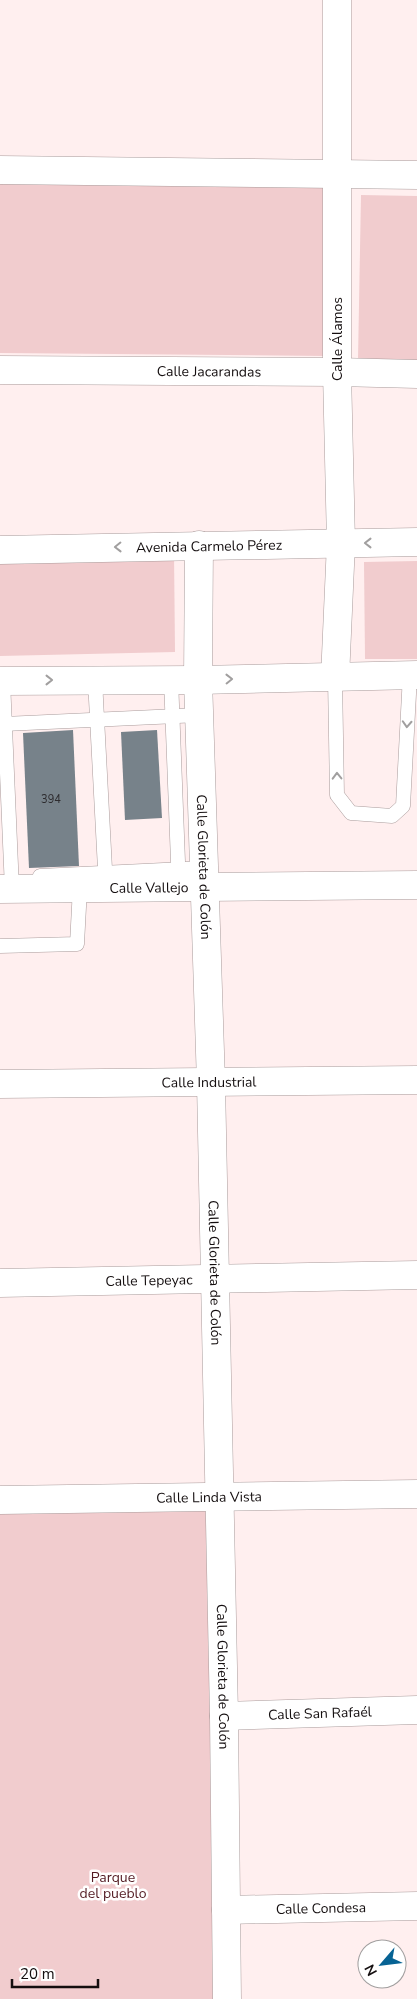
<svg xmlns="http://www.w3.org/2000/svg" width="417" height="1999" font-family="'Nunito Sans',sans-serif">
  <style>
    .green { fill: #f1ccce }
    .building { fill: #77828a }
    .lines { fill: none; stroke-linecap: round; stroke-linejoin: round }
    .service-casing { stroke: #aa9c9c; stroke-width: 15 }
    .minor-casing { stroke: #aa9c9c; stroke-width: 29 }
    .tertiary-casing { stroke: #aa9c9c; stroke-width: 29 }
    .secondary-casing { stroke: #aa9c9c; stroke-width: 29 }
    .service { stroke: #fff; stroke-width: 14 }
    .minor { stroke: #fff; stroke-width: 28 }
    .tertiary { stroke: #fff; stroke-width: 28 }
    .secondary { stroke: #fff; stroke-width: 28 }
    .oneway { stroke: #a19f9f }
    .labels { text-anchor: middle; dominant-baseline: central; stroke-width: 5; stroke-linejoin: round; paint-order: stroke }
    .number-label { font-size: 11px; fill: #2d2b2e }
    .street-label { font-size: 14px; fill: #140e0f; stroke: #fff }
    .park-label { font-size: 14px; fill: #531b23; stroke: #fff }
  </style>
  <rect width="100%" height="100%" fill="#ffefef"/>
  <g class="green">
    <path d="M0 180 324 183 326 356 0 353Z"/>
    <path d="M361 195 417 196V361L358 360Z"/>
    <path d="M174 551 175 652 0 656V557Z"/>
    <path d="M417 561V659H365L364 562Z"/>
    <path d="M219 1498 228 1999H0V1500Z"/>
  </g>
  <g class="building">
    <path d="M73 730 79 866 29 868 23 733Z"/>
    <path d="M157 730 162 818 125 820 121 732Z"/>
  </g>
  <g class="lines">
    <defs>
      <g id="service">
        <path d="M335 678 337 795 351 813 392 816 403 806 410 675"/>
        <path d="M171 679 179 888"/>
        <path d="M95 680 106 888"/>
        <path d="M3 681 12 889"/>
        <path d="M4 724 199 715"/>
        <path d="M40 876 205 868"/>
        <path d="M0 946 77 944 80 888"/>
      </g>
      <g id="minor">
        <path d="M0 170 417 175"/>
        <path id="s1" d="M0 370 337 372 417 374"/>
        <path id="s2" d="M0 889 417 885"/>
        <path id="s3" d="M0 1084 417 1080"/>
        <path id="s4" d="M0 1283 417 1275"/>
        <path id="s5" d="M0 1500 417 1494"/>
        <path id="s6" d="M224 1716 417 1710"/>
        <path id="s7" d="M226 1910 417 1906"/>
      </g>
      <g id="tertiary">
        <path id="s8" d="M199 545 198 680 211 1083 224 1716 227 1999"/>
        <path d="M335 678 341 543 337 372V0"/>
      </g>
      <g id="secondary">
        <path id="s9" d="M0 550 417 542"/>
        <path d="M0 681 198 680 417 675"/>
      </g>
    </defs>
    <use href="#service" class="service-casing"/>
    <use href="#minor" class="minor-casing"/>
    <use href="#tertiary" class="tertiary-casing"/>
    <use href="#secondary" class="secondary-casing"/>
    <use href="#service" class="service"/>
    <use href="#minor" class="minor"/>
    <use href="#tertiary" class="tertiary"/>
    <use href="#secondary" class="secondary"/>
  </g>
  <defs><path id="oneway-chevron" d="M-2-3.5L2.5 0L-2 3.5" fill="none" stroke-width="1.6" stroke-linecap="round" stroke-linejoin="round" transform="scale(1.25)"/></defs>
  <g class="oneway">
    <use href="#oneway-chevron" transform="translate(368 543) rotate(180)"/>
    <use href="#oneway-chevron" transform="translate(118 547) rotate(179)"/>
    <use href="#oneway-chevron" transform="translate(229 679) rotate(-1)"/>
    <use href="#oneway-chevron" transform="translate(49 680)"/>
    <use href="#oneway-chevron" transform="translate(407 724) rotate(93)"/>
    <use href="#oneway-chevron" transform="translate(337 776) rotate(-91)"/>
  </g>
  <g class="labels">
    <g class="number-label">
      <text x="51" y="799">394</text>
    </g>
    <g class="street-label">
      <text transform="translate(337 339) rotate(-90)">Calle Álamos</text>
      <text stroke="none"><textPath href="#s1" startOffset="209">Calle Jacarandas</textPath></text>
      <text stroke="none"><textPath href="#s9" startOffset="209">Avenida Carmelo Pérez</textPath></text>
      <text stroke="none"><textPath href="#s8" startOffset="322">Calle Glorieta de Colón</textPath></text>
      <text stroke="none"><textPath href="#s2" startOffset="149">Calle Vallejo</textPath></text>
      <text stroke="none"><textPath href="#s3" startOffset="209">Calle Industrial</textPath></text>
      <text stroke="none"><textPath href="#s8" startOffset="728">Calle Glorieta de Colón</textPath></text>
      <text stroke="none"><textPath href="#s4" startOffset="149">Calle Tepeyac</textPath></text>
      <text stroke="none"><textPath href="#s5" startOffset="209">Calle Linda Vista</textPath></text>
      <text stroke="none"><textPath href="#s8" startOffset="1132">Calle Glorieta de Colón</textPath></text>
      <text stroke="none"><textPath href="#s6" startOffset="96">Calle San Rafaél</textPath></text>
      <text stroke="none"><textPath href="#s7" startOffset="95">Calle Condesa</textPath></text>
    </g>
    <g class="park-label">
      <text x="113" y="1877">Parque<tspan x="113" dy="16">del pueblo</tspan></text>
    </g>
  </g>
  <g transform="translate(382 1964) rotate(242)"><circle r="24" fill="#ffffff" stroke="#a19f9f"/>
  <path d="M0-4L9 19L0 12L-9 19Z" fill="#076394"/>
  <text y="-8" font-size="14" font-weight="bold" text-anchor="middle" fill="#140e0f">N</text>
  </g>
  <path d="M12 1979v8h86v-8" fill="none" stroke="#140e0f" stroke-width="2.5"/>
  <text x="20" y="1979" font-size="15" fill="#140e0f" stroke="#ffffff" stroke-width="4" paint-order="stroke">20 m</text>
</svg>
